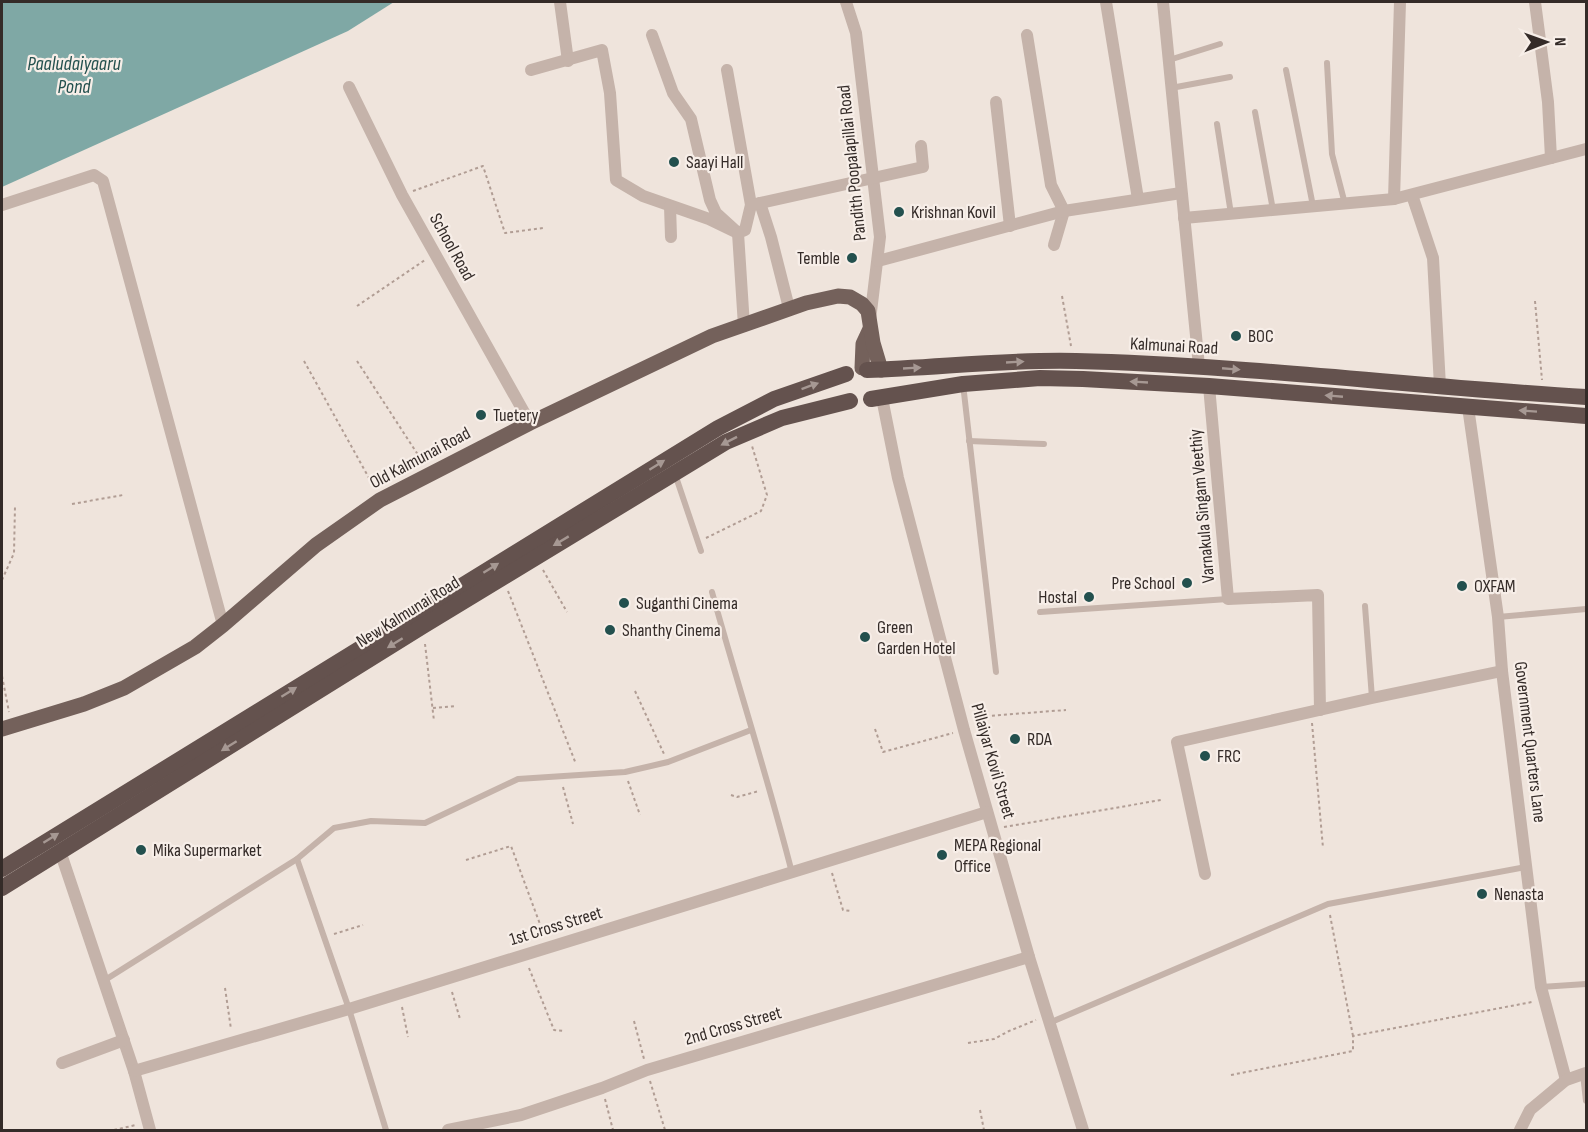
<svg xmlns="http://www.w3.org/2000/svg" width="1588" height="1132" font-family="'Sofia Sans Condensed',sans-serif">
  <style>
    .water { fill: #7fa8a5 }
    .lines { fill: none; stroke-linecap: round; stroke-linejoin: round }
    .path { stroke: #b19d94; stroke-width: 2; stroke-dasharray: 3 3; stroke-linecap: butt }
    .service { stroke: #c5b3aa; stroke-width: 6 }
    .minor { stroke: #c5b3aa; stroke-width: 12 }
    .primary { stroke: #74615b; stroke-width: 15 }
    .trunk { stroke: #64524e; stroke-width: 16 }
    .oneway { fill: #a69893 }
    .poi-dot { fill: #23504e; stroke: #f7eee8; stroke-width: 2 }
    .labels { text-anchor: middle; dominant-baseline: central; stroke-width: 4.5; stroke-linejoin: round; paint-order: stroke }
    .poi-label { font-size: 18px; fill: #342b28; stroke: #f7eee8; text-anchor: start }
    .street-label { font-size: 18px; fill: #342b28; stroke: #f7eee8 }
    .water-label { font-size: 20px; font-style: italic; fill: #23504e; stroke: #f7eee8 }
  </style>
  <rect width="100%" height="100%" fill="#efe4dc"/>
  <path class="water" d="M2 2H394L348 31 2 187Z"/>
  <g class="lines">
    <g class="path">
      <path d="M413 191 483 166 505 233 543 228"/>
      <path d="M1062 296 1071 346"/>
      <path d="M1535 301 1542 380"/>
      <path d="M357 306 425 260"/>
      <path d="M304 361 374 487"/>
      <path d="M357 361 422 461"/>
      <path d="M72 504 123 495"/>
      <path d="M706 538 761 511 767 495 752 446"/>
      <path d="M543 570 567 612"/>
      <path d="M2 580 14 553 15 506"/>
      <path d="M508 591 576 764"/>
      <path d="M425 644 434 721"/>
      <path d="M2 676 9 712"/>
      <path d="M635 691 664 754"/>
      <path d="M433 708 456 706"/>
      <path d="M974 717 1066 710"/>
      <path d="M1312 723 1323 848"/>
      <path d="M875 729 883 752 953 733"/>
      <path d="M628 781 640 815"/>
      <path d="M563 787 573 824"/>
      <path d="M731 795 737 797 759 791"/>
      <path d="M1004 827 1161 800"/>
      <path d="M466 860 511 846 544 935"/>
      <path d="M832 873 843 910 851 911"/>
      <path d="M1330 915 1353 1036"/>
      <path d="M334 934 363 925"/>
      <path d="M529 968 554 1030 565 1031"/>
      <path d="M225 988 231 1029"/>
      <path d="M452 992 460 1019"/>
      <path d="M402 1007 408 1037"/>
      <path d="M634 1021 644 1059"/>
      <path d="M968 1043 994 1039 1009 1031 1036 1020"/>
      <path d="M1231 1075 1353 1051V1036L1532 1002"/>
      <path d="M650 1081 665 1130"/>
      <path d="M605 1099 613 1130"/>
      <path d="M980 1110 984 1130"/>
      <path d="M114 1130 136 1125"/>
    </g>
    <g class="service">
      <path d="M1169 60 1220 44"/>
      <path d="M1327 63 1332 154 1345 204"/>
      <path d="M1286 70 1313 206"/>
      <path d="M1171 88 1230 77"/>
      <path d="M1255 112 1273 210"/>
      <path d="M1217 124 1231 214"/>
      <path d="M963 384 996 672"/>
      <path d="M969 441 1044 444"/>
      <path d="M675 474 701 551"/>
      <path d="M712 592C738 686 768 778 792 873"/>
      <path d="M1365 606 1372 698"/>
      <path d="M1040 612 1228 599"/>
      <path d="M1498 617 1586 609"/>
      <path d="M297 859 349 1009 386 1130"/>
      <path d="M105 980 297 859 334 828 371 821 425 823 518 779 625 772 668 762 751 730"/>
      <path d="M1541 987 1586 984"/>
      <path d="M1049 1023 1328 904 1526 867"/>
      <path d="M1583 1074 1586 1101"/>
    </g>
    <g class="minor">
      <path d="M560 2 568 61"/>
      <path d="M846 2 856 33 880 237 870 320"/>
      <path d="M1106 2 1138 199"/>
      <path d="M1163 2 1199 366"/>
      <path d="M1535 2 1548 102 1551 158"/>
      <path d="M1027 35 1051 185 1064 211 1054 245"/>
      <path d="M531 70 602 50 610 93 616 180 643 196 709 219 738 233 716 213 710 200 691 119 673 93 652 35"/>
      <path d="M727 70 751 205 745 230 738 233 744 326"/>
      <path d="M349 87 402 195 530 423"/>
      <path d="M996 102 1010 226"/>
      <path d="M1412 195 1433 258 1440 386"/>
      <path d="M1394 199 1400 2"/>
      <path d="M760 203 771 237 789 308"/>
      <path d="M2 205 94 175 103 181 223 625"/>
      <path d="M751 205 923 167 921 146"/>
      <path d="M670 206 671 237"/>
      <path d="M1184 218 1394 199 1586 149"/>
      <path d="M878 261 1064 211 1181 193"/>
      <path d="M1209 386 1228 599 1318 595 1320 710"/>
      <path d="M882 398 898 478 964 730 1029 957 1083 1130"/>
      <path d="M1468 407 1498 617 1502 671 1541 987 1566 1080"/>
      <path d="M60 851 134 1071 150 1130"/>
      <path d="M1205 874 1177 742 1372 698 1502 671"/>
      <path d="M62 1063 124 1040"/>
      <path d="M134 1071 349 1009 987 812"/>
      <path d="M448 1130 521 1115 602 1088 647 1070 1029 957"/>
      <path d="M1520 1130 1530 1110 1566 1080 1586 1073"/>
    </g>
    <g class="primary">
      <path d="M862 368 863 344 870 329"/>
      <path d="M2 729 84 704 124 688 195 647 223 625 316 545 380 500 530 423 712 336 806 303 838 296 850 297 862 304 868 311 873 343 881 370"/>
    </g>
    <g class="trunk">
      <path d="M867 370C937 368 1006 359 1076 361 1246 365 1416 387 1586 397"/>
      <path d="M871 399 963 384 1040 378 1083 379 1209 386 1586 416"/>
      <path d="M2 869 718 428 774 399 846 374"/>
      <path d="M2 888 423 626 726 442 782 418 850 401"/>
    </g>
  </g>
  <defs><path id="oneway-solid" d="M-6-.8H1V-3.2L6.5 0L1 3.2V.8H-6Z" transform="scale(1.5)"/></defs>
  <g class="oneway">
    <use href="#oneway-solid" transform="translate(1015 362) rotate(-3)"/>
    <use href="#oneway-solid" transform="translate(912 368) rotate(-3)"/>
    <use href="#oneway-solid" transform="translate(1231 369) rotate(5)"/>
    <use href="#oneway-solid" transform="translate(1139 382) rotate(-177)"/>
    <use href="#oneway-solid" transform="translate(810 386) rotate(-20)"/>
    <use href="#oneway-solid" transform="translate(1334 396) rotate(-175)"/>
    <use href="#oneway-solid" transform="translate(1528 411) rotate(-176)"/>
    <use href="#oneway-solid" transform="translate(729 441) rotate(153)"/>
    <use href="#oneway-solid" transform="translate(657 465) rotate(-32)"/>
    <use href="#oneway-solid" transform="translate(561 541) rotate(149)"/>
    <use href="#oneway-solid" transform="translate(491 568) rotate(-32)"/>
    <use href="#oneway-solid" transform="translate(395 643) rotate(148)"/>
    <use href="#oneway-solid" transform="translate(289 692) rotate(-32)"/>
    <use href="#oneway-solid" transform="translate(229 746) rotate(148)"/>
    <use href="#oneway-solid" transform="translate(51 838) rotate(-32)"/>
  </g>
  <g class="poi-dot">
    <circle cx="674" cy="162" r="6"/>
    <circle cx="899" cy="212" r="6"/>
    <circle cx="852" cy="258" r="6"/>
    <circle cx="1236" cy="336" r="6"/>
    <circle cx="481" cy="415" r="6"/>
    <circle cx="1187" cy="583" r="6"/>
    <circle cx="1462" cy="586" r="6"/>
    <circle cx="1089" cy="597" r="6"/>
    <circle cx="624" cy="603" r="6"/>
    <circle cx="610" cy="630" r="6"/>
    <circle cx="865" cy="637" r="6"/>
    <circle cx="1015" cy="739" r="6"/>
    <circle cx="1205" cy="756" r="6"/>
    <circle cx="141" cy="850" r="6"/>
    <circle cx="942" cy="855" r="6"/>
    <circle cx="1482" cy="894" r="6"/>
  </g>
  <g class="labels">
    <g class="poi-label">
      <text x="686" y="162">Saayi Hall</text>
      <text x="911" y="212">Krishnan Kovil</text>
      <text x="840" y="258" text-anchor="end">Temble</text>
      <text x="1248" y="336">BOC</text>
      <text x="493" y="415">Tuetery</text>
      <text x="1175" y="583" text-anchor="end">Pre School</text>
      <text x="1474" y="586">OXFAM</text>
      <text x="1077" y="597" text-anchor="end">Hostal</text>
      <text x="636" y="603">Suganthi Cinema</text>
      <text x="877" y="627">Green<tspan x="877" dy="21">Garden Hotel</tspan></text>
      <text x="622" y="630">Shanthy Cinema</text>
      <text x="1027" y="739">RDA</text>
      <text x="1217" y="756">FRC</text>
      <text x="954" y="845">MEPA Regional<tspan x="954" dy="21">Office</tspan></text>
      <text x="153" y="850">Mika Supermarket</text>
      <text x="1494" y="894">Nenasta</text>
    </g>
    <g class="street-label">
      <text transform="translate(852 163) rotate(-96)">Pandith Poopalapillai Road</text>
      <text transform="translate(452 247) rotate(61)">School Road</text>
      <text transform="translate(1174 346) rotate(3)">Kalmunai Road</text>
      <text transform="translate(420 458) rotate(-28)">Old Kalmunai Road</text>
      <text transform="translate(1202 506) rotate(-95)">Varnakula Singam Veethiy</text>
      <text transform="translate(408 612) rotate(-32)">New Kalmunai Road</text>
      <text transform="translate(1530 742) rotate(83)">Government Quarters Lane</text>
      <text transform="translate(993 761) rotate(74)">Pillaiyar Kovil Street</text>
      <text transform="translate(556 926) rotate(-17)">1st Cross Street</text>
      <text transform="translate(733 1026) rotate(-16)">2nd Cross Street</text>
    </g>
    <g class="water-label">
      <text x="74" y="64">Paaludaiyaaru<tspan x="74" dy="23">Pond</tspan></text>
    </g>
  </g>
  <rect width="1588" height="1132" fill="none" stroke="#342b28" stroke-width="6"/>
  <g transform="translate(1546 42) rotate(89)" stroke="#f7eee8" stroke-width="4.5" paint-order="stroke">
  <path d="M0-4.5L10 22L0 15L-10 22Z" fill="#342b28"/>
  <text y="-9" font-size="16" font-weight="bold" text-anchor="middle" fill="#342b28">N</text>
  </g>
</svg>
